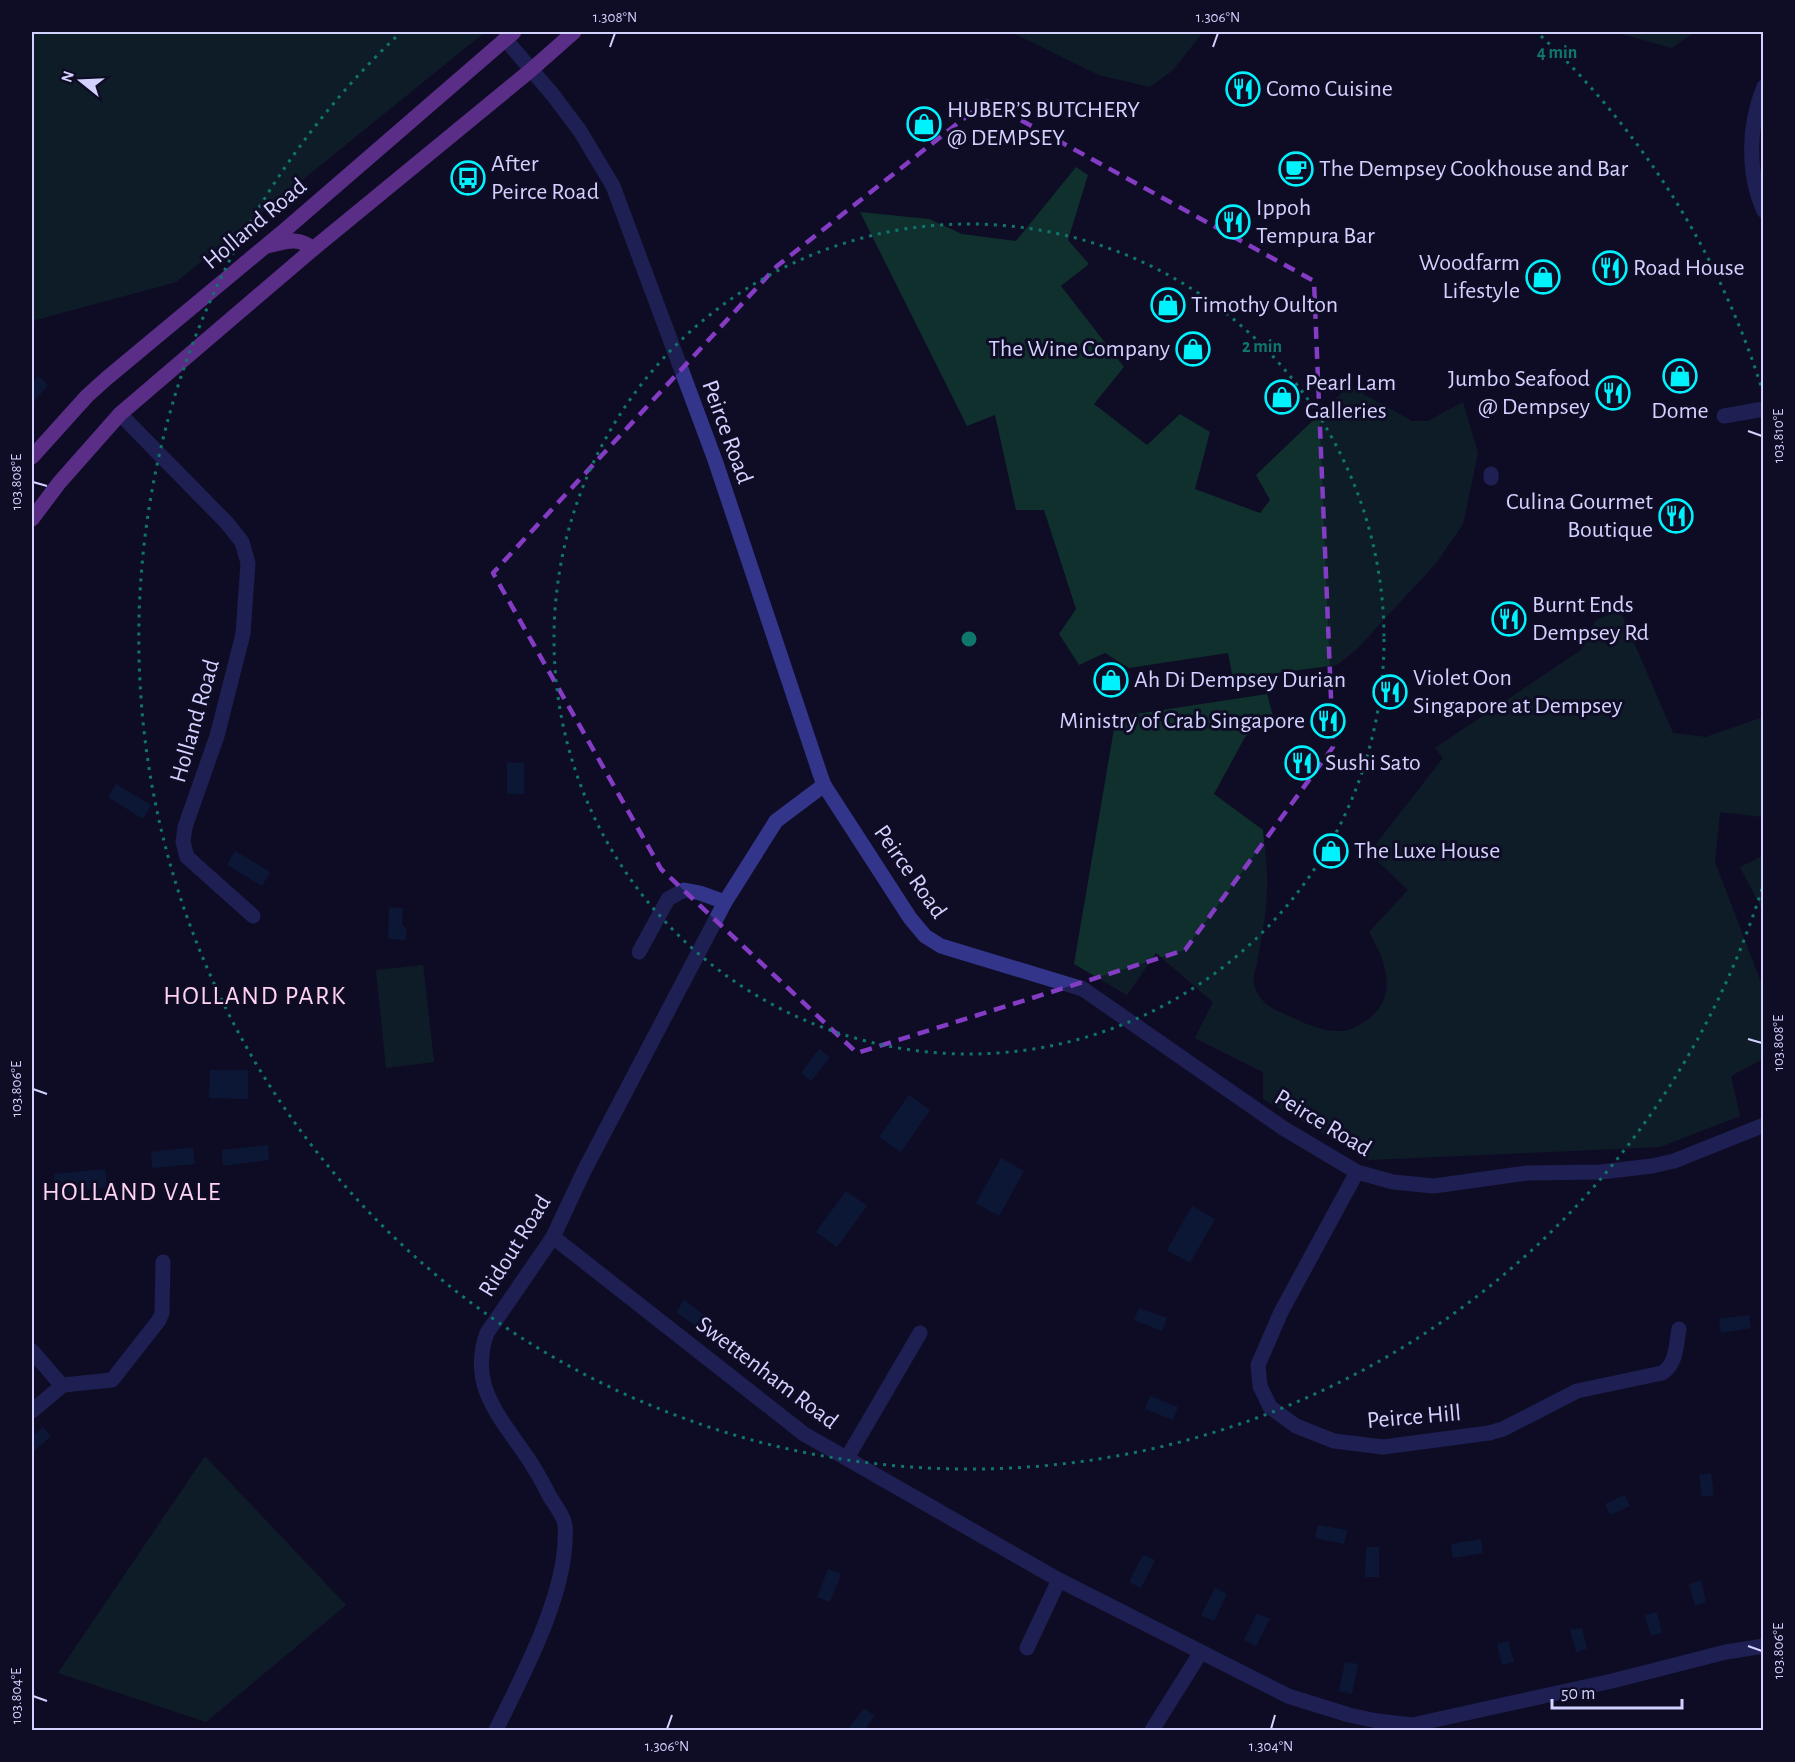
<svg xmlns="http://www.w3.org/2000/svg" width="1795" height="1762" font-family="'Alegreya Sans',sans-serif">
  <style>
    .green { fill: #0f302d }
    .water { fill: #07244a }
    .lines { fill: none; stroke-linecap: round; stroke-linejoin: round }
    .minor { stroke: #323589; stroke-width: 15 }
    .major { stroke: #b658ff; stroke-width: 15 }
    .marked { fill: none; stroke: #843cc5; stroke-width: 4.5; stroke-dasharray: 12 8; stroke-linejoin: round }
    .ticks { fill: none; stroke: #d3d1ff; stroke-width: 2 }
    .ring { fill: none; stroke: #0f766e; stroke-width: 3; stroke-dasharray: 3 6 }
    .labels { text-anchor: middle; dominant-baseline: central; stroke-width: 6; stroke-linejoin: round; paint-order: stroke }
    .poi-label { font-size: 24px; fill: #d3d1ff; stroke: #0f0c25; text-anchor: start }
    .street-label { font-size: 24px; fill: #d3d1ff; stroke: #0f0c25 }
    .neighbourhood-label { font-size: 26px; letter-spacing: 1.5px; fill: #ffd3f2; stroke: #0f0c25 }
    .centre { fill: #0f766e; stroke: #0f0c25; stroke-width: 3 }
    .ring-label { font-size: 18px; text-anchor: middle; font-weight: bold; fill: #0f766e; stroke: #0f0c25; stroke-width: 6; stroke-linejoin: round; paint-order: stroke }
    .neatline { fill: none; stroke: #d3d1ff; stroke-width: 2 }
    .ticks-label { font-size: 15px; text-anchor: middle; fill: #d3d1ff }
  </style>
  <rect width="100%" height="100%" fill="#0f0c25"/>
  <g class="green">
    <path d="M32 32H485L176 282 32 321Z"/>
    <path d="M1011 32H1203L1173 70 1150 87 1099 75Z"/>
    <path d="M1615 32H1694L1672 48Z"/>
    <path d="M1076 167 1088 175 1068 240 1089 264 1061 286 1124 367 1094 404 1147 445 1180 414 1210 432 1195 489 1260 513 1270 500 1256 475 1349 386 1412 421H1428L1463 402 1478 453 1463 524 1437 562 1357 649 1337 665 1233 679 1228 653 1129 668 1105 653 1079 665 1059 634 1076 609 1044 510H1016L995 415 967 426 860 212 929 219 962 234 1016 241Z"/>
    <path d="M1620 610 1673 733 1706 737 1763 717V817L1720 812 1715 862 1763 988V1059L1731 1076 1740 1116 1660 1147 1369 1160 1263 1099V1072L1195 1038 1213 1002 1156 953 1127 995 1074 964 1116 717 1267 694 1273 716 1245 737 1214 794 1263 830C1264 845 1267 860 1267 875 1268 903 1263 930 1258 957 1257 968 1251 977 1255 988 1262 1005 1273 1009 1289 1016 1305 1024 1323 1032 1341 1031 1352 1031 1361 1024 1370 1018 1399 995 1385 959 1369 932L1408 890 1369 853 1443 758 1435 748 1581 650 1596 620Z"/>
    <path d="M1763 856V911L1740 867Z"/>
    <path d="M423 965 434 1062 386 1068 376 970Z"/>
    <path d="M205 1456 346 1605 206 1722 58 1673Z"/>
  </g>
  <g class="water">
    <path d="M38 376 48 385 32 404V384Z"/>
    <path d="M507 762 524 763V794H507Z"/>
    <path d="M116 784 151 805 143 819 108 797Z"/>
    <path d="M235 851 270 872 262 886 227 865Z"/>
    <path d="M389 907 403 908 402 924 406 929V940L388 939Z"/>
    <path d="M819 1049 830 1057 811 1081 801 1073Z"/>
    <path d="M210 1070H248V1099L209 1098Z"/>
    <path d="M909 1095 930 1110 901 1152 879 1137Z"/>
    <path d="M268 1145 269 1160 223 1166 222 1150Z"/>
    <path d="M193 1147 195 1164 152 1168 151 1152Z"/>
    <path d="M1001 1158 1024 1171 999 1216 976 1203Z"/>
    <path d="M105 1169 107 1187 55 1193 54 1174Z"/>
    <path d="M846 1191 867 1206 837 1247 816 1232Z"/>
    <path d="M1192 1206 1215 1219 1190 1263 1167 1250Z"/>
    <path d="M684 1300 708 1318 700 1329 676 1312Z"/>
    <path d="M1139 1308 1167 1318 1162 1331 1134 1320Z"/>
    <path d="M1749 1315 1751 1328 1721 1333 1719 1319Z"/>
    <path d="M1150 1396 1178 1407 1173 1420 1145 1409Z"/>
    <path d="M43 1427 51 1436 32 1453V1437Z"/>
    <path d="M1711 1473 1714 1495 1702 1497 1699 1475Z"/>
    <path d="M1625 1495 1630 1506 1610 1515 1605 1504Z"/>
    <path d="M1318 1525 1347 1530 1344 1544 1315 1538Z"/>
    <path d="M1481 1539 1483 1553 1453 1558 1451 1544Z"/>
    <path d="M1366 1547H1379V1577H1365Z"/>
    <path d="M1143 1555 1155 1560 1141 1588 1129 1582Z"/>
    <path d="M828 1569 841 1574 830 1602 817 1597Z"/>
    <path d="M1701 1581 1706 1602 1695 1606 1689 1584Z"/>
    <path d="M1215 1588 1227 1594 1214 1621 1201 1615Z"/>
    <path d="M1657 1612 1662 1633 1651 1636 1645 1615Z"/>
    <path d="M1257 1613 1270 1619 1256 1646 1244 1640Z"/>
    <path d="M1582 1628 1587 1649 1576 1652 1570 1630Z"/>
    <path d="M1508 1641 1514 1662 1502 1665 1497 1644Z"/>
    <path d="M1345 1662 1358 1664 1352 1694 1339 1691Z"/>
    <path d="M864 1708 875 1716 864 1730H847Z"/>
  </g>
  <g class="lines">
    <g class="minor">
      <path d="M505 39 553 95 580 131 613 186 715 460 820 774 824 785 910 918 925 936 941 946 1083 989 1283 1128 1357 1172 1393 1182 1434 1186 1527 1173 1601 1172 1652 1166 1674 1161 1764 1125"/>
      <path d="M1764 87C1748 125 1747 173 1764 211"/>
      <path d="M120 414 227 523 242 542 248 563 243 634 217 736 185 827 183 842 187 857 253 916"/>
      <path d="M1724 416 1764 409"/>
      <path d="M1491 478V474"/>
      <path d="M639 952 668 899 684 890 700 893 725 902"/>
      <path d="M1357 1172 1281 1312 1258 1365 1260 1386 1270 1407 1296 1426 1334 1441 1383 1447 1489 1433 1503 1429 1577 1391 1662 1373C1677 1364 1676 1344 1679 1329"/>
      <path d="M553 1237 804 1434 1059 1580 1288 1696 1349 1715 1377 1721 1412 1725 1612 1681 1726 1652 1764 1646"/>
      <path d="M32 1351 58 1381 63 1385 112 1380 159 1320 162 1313 163 1262"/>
      <path d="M32 1411 63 1385"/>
      <path d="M847 1458 920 1333"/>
      <path d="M1027 1648 1059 1580"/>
      <path d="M496 1730C522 1677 562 1602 565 1543 565 1537 566 1530 565 1525 564 1516 555 1505 550 1497 543 1483 536 1470 527 1457 500 1417 468 1385 487 1333L553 1237 584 1171 725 902 776 821 824 785"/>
      <path d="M1152 1730 1201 1652"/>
    </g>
    <g class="major">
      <path d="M267 246C285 242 298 236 313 249"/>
      <path d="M32 457 87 396 107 378 285 230 514 32"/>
      <path d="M32 519 59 483 120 414 313 249 531 70 574 32"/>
    </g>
  </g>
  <path d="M0 0H1795V1762H0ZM986 101 1314 281 1333 747 1185 950 857 1053 661 869 493 573 777 266Z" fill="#0f0c25" fill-opacity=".55" fill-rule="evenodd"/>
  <path class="marked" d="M986 101 1314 281 1333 747 1185 950 857 1053 661 869 493 573 777 266Z"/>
  <path class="ticks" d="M610 47 615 33M1213 47 1218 33M1748 431 1762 436M33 482 47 486M1748 1039 1762 1043M33 1089 47 1094M1748 1646 1762 1651M33 1696 47 1701M667 1729 672 1715M1271 1729 1275 1715"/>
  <g class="ring">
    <circle cx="969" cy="639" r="415"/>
    <path d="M1762 889A831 831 0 1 1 397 36M1541 36A831 831 0 0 1 1762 389"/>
  </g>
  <defs>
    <symbol id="restaurant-ring" viewBox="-11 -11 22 22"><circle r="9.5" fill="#0f0c25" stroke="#00f2fc" stroke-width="1.5"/><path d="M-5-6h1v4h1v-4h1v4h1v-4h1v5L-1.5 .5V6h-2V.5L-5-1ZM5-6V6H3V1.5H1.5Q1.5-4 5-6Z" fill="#00f2fc"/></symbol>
    <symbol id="shop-ring" viewBox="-11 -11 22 22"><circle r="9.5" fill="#0f0c25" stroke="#00f2fc" stroke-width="1.5"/><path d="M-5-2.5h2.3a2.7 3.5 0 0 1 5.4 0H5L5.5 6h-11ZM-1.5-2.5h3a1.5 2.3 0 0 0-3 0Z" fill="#00f2fc"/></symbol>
    <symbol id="cafe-ring" viewBox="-11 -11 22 22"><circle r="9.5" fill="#0f0c25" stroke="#00f2fc" stroke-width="1.5"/><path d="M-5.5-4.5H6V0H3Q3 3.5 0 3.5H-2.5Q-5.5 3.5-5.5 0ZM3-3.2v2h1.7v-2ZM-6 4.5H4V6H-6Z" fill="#00f2fc"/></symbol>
    <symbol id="bus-ring" viewBox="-11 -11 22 22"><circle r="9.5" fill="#0f0c25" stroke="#00f2fc" stroke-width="1.5"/><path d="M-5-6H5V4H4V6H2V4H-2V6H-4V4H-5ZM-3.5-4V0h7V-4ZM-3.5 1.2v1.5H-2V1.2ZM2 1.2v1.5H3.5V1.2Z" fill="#00f2fc"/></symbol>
  </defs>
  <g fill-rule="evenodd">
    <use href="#restaurant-ring" x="1224" y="70" width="38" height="38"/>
    <use href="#shop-ring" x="905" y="105" width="38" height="38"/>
    <use href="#cafe-ring" x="1277" y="150" width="38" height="38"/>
    <use href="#bus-ring" x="449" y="159" width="38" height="38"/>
    <use href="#restaurant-ring" x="1214" y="203" width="38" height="38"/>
    <use href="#restaurant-ring" x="1591" y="249" width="38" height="38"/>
    <use href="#shop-ring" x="1524" y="258" width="38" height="38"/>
    <use href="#shop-ring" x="1149" y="286" width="38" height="38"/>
    <use href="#shop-ring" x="1174" y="330" width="38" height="38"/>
    <use href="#shop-ring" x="1661" y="357" width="38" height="38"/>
    <use href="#restaurant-ring" x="1594" y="374" width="38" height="38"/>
    <use href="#shop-ring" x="1263" y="378" width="38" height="38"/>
    <use href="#restaurant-ring" x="1657" y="497" width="38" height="38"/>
    <use href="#restaurant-ring" x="1490" y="600" width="38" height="38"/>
    <use href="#shop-ring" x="1092" y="661" width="38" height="38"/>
    <use href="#restaurant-ring" x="1371" y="673" width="38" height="38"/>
    <use href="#restaurant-ring" x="1309" y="702" width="38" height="38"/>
    <use href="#restaurant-ring" x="1283" y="744" width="38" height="38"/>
    <use href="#shop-ring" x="1312" y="832" width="38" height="38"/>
  </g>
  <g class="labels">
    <g class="poi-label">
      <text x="1266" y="89">Como Cuisine</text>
      <text x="947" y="110">HUBER’S BUTCHERY<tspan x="947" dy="28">@ DEMPSEY</tspan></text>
      <text x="491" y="164">After<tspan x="491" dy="28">Peirce Road</tspan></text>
      <text x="1319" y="169">The Dempsey Cookhouse and Bar</text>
      <text x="1256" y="208">Ippoh<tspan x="1256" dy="28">Tempura Bar</tspan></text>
      <text x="1520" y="263" text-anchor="end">Woodfarm<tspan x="1520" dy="28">Lifestyle</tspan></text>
      <text x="1633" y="268">Road House</text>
      <text x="1191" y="305">Timothy Oulton</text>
      <text x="1170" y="349" text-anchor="end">The Wine Company</text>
      <text x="1590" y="379" text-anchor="end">Jumbo Seafood<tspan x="1590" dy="28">@ Dempsey</tspan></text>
      <text x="1305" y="383">Pearl Lam<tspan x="1305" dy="28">Galleries</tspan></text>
      <text x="1680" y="411" text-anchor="middle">Dome</text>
      <text x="1653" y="502" text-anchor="end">Culina Gourmet<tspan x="1653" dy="28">Boutique</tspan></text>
      <text x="1532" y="605">Burnt Ends<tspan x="1532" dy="28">Dempsey Rd</tspan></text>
      <text x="1413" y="678">Violet Oon<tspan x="1413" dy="28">Singapore at Dempsey</tspan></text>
      <text x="1134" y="680">Ah Di Dempsey Durian</text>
      <text x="1305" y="721" text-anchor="end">Ministry of Crab Singapore</text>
      <text x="1325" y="763">Sushi Sato</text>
      <text x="1354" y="851">The Luxe House</text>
    </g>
    <g class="street-label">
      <text transform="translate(255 224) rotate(-40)">Holland Road</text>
      <text transform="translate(727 432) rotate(70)">Peirce Road</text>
      <text transform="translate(195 721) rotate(-74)">Holland Road</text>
      <text transform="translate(910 872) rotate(55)">Peirce Road</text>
      <text transform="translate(1323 1123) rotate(31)">Peirce Road</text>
      <text transform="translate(515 1246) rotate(-58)">Ridout Road</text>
      <text transform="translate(767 1373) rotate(37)">Swettenham Road</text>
      <text transform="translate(1414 1417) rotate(-5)">Peirce Hill</text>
    </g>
    <g class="neighbourhood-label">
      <text x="255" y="996">HOLLAND PARK</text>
      <text x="132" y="1192">HOLLAND VALE</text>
    </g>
  </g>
  <circle cx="969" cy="639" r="9" class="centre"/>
  <g class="ring-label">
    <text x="1557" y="58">4 min</text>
    <text x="1262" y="352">2 min</text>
  </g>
  <rect width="1795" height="1762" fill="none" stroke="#0f0c25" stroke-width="66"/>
  <g transform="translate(81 81) rotate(288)" stroke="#0f0c25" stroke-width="4.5" paint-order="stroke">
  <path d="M0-4.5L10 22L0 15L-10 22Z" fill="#d3d1ff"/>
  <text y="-9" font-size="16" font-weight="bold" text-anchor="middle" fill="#d3d1ff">N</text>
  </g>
  <path d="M1552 1699v9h130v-9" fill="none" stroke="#d3d1ff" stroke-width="3"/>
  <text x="1561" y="1699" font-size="18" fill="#d3d1ff" stroke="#0f0c25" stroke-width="4.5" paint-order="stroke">50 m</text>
  <rect x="33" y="33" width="1729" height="1696" class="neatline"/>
  <g class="ticks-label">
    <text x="615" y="22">1.308°N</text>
    <text x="1218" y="22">1.306°N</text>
    <text transform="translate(1778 436) rotate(-90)" y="5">103.810°E</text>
    <text transform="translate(16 482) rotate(-90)" y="5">103.808°E</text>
    <text transform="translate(1778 1043) rotate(-90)" y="5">103.808°E</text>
    <text transform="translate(16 1089) rotate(-90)" y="5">103.806°E</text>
    <text transform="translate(1778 1651) rotate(-90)" y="5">103.806°E</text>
    <text transform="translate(16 1696) rotate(-90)" y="5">103.804°E</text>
    <text x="667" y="1751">1.306°N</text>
    <text x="1271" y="1751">1.304°N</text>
  </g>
</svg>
